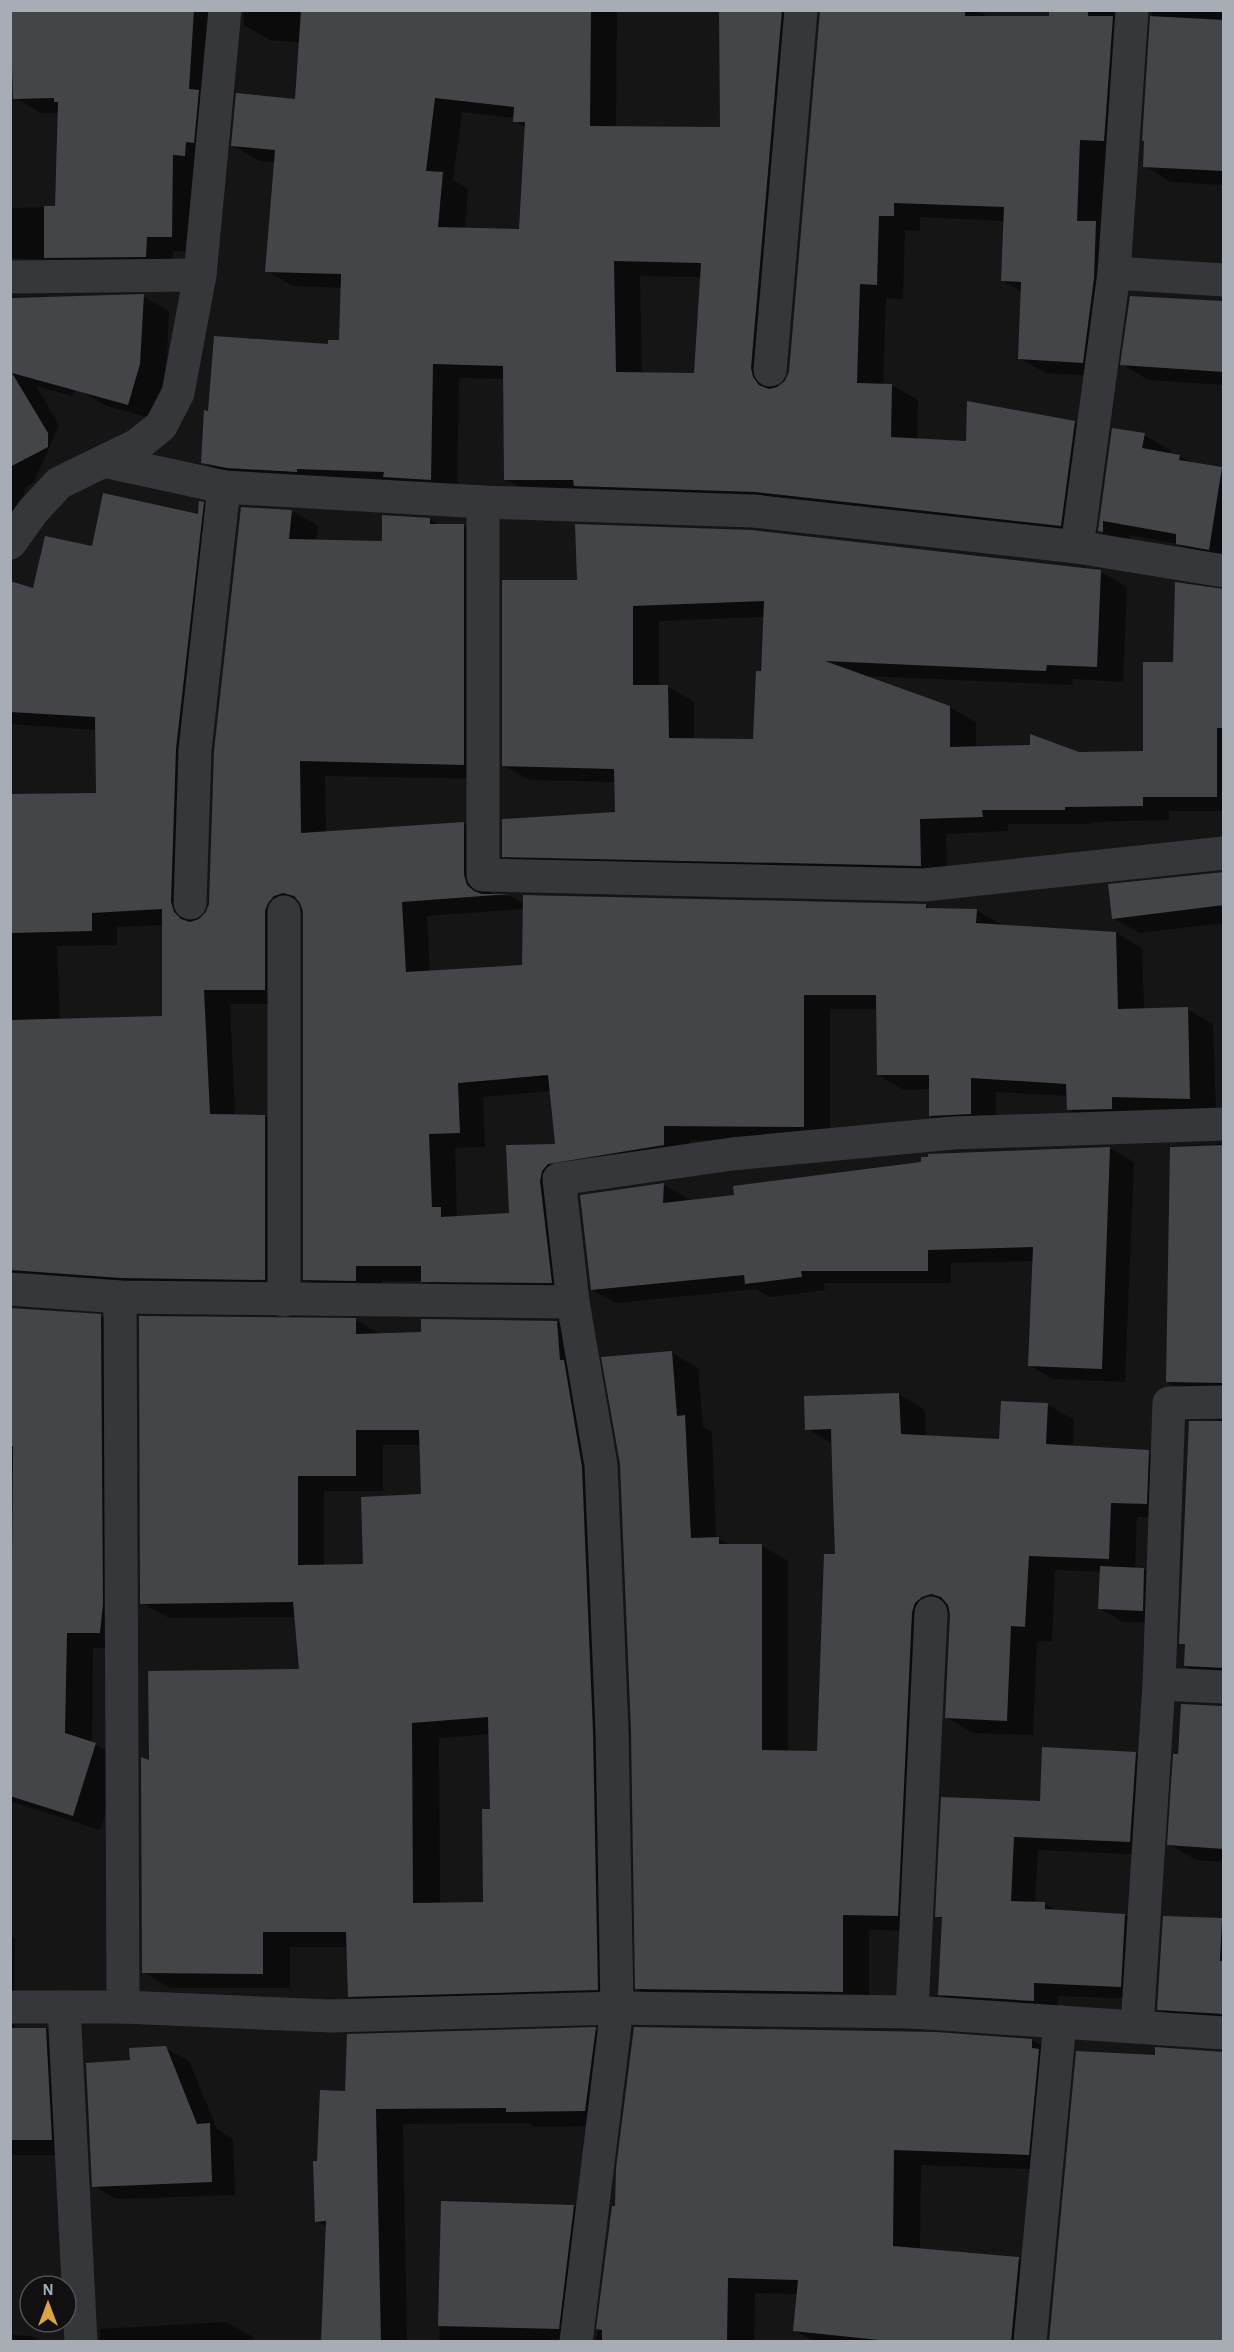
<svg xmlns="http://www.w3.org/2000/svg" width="1234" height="2352" font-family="'Alegreya Sans',sans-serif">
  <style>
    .shadow { fill: #0007; fill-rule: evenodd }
    .building { fill: #444549; fill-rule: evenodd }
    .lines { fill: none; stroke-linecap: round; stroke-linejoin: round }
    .minor { stroke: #36373b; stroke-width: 33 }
    .tertiary { stroke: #36373b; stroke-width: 33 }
  </style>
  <rect width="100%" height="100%" fill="#151516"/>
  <g class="shadow">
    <path d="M10 10H240L198 252 173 251 172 271 82 272 61 260 10 258V208L57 207 59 113H41L15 98 13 59H10Z"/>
    <path d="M243 10H617L616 127 721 129V10H816L778 389 786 382 790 372 821 10H977L988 17H1051V11L1147 10 1109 377 1046 373 1019 358 1022 292 1002 280 1005 221 920 217V231L905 230 903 299 886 298 883 385H892L918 400 917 440 967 443 1075 422 1101 437 1087 541 532 494 505 479V379L459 378 457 494 229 477 202 462 209 412 340 342 342 288 293 286 267 271 275 162 259 161 233 145 297 101 301 43 270 40 244 25ZM462 112 515 118V121L526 128 521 230 465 229 468 189 453 180ZM640 276 702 277 696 374H642Z"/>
    <path d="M1152 10H1224V185L1171 182 1144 166 1146 141 1143 140Z"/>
    <path d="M143 296 169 311 166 379 154 419 107 406 81 391 86 363 72 396 36 386 59 425 34 482 26 487 10 535V297Z"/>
    <path d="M1224 301V385L1148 380 1122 364Z"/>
    <path d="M1113 429 1144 435 1170 450V454L1179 456 1194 464 1224 469V563L1204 559 1178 544 1129 535V546H1126L1100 531Z"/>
    <path d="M203 503 229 518 202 765 198 922 207 914 210 904 242 508 292 511 318 526 316 541 383 542 430 519 441 526H464L490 541V779L325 776 326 833 464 824 490 838 491 895 510 896 525 904 925 905 933 910H976L1002 925 1116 933 1142 948 1144 1010 1187 1009 1213 1024 1216 1113 1095 1125 1069 1110 1068 1096 996 1092V1128L956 1131 930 1116 931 1089 904 1090 878 1075 877 1009H830V1142L690 1140 689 1159 574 1178 577 1297 449 1296 422 1281H382V1295L330 1294 304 1279V909L293 918 291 1004H230L235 1116H265L291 1131V1294L10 1279V795L98 794 97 730 10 724V582L34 590 93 548 199 516ZM524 909V967L430 972 427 916ZM163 925V1017L60 1020 57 946 117 945V927ZM551 1091 556 1146 510 1215 457 1218 455 1148 485 1147 483 1097Z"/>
    <path d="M1100 571 1127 587 1123 682 1073 679 1072 685 864 676 949 707 976 722V748L1079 753 1144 752 1174 663 1224 589V811H1169V820L1091 822V824H1008V831L946 834 947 880 530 871 503 856 616 813V782L530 780 503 765 579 581ZM764 617 755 741 694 740V702L667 686 659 687V621Z"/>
    <path d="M1224 873V923L1140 933 1113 918Z"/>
    <path d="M1224 1144V1398L1195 1397 1168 1382 1171 1146Z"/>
    <path d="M1110 1148 1134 1162 1125 1382 1053 1379 1029 1365 1034 1261 951 1263V1283H824L825 1290 770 1297 756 1289 616 1303 592 1290 663 1184 687 1198V1202Z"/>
    <path d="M10 1309 101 1316 128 1332 127 1648H93L92 1743 123 1760 100 1830 10 1801Z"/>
    <path d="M356 1320 382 1335 557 1322 584 1338 624 2005 377 2011 350 1996 348 1947H290V1988H170L143 1972 150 1762 301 1671 296 1617 169 1618 142 1603ZM383 1445H421L423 1495 365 1566H324V1491H383ZM490 1734 492 1811 484 1904H440L439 1738Z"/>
    <path d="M671 1352 698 1368 703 1427 712 1432 716 1538 731 1545H761L788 1561V1752L818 1753 837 1556 833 1444 807 1429 899 1394 925 1410 926 1437 1000 1440 1048 1405 1074 1420 1073 1447 1148 1451 1175 1467 1173 1518 1137 1517 1135 1569H1144L1168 1583 1166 1623 1123 1622 1100 1608 1101 1572 1055 1570 1052 1641H1037L1033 1735 973 1733 946 1717 950 1610 941 1619 924 1931 869 1930V2007L663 2004 637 1989Z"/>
    <path d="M1224 1420V1682L1212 1681 1185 1666 1186 1646 1181 1643 1190 1423Z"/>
    <path d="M1182 1705H1224V1862L1196 1860 1169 1844Z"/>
    <path d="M1135 1753 1159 1767 1153 1855 1038 1850 1035 1903 1045 1904 1057 1911 1125 1915 1149 1929 1144 1999 1058 1996 1057 2014 963 2008 940 1994 943 1919 937 1916 1042 1802Z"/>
    <path d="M1164 1917 1224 1920V2027L1186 2025 1158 2009Z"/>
    <path d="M10 1936 15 1938 14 2029H46L73 2045 64 2155H10Z"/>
    <path d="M595 2029 623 2045 613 2126 535 2127 527 2123 403 2124 407 2342H322L328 2227 316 2221 319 2163 346 2093Z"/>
    <path d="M936 2034 1032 2040 1059 2056 1056 2170 921 2165 920 2250 1019 2259 1046 2275 1041 2342H815L794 2330 798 2294 755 2293 754 2342H596L613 2207Z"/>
    <path d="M165 2048 189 2061 217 2129 233 2139 235 2195 117 2199 93 2186 131 2062Z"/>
    <path d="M443 2202 574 2206 601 2222 586 2342H439Z"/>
    <path d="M226 2322 253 2337V2342H100V2329Z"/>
    <path d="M10 2335 32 2336 42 2342H10Z"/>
  </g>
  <g class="building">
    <path d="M10 10H194L189 89 199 90 194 143 186 142 185 156 173 155 172 237H147L146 257 44 258V206H55L58 102H54V98L13 99Z"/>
    <path d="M301 10H591L590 126 720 127 719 10H782L751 368 753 377 759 385 769 389 777 387 785 381 789 372 820 10H965V16H1049V10H1088V16H1113L1104 141 1080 140 1077 221H1096L1094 278 1083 363 1018 359 1021 282 1001 281 1004 207 894 203V216H879L877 285 860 284 857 383 892 384 891 437 966 441 967 401 1075 421 1061 526 755 492 574 486 573 480H504L503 366 433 364 431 480 383 477 384 472 297 469V472L227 468 201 463 204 410 208 411 214 336 328 344V340H339L341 274 265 272 275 150 231 146 236 93 295 99ZM435 98 514 107 513 122H525L519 229 438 227 443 172 426 171ZM614 261 701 263 694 373 616 372Z"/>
    <path d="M1150 16 1224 20V171L1143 167 1144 141H1142Z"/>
    <path d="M144 294 140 364 128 405 12 373 48 433V447L10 467V298Z"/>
    <path d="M1130 296 1224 301V372L1120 365Z"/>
    <path d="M1112 428 1145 433 1142 448 1180 455 1179 460 1222 467 1209 550 1176 544V534L1103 521V532L1098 531Z"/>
    <path d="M103 493 198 514 199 501 204 502 176 749 171 902 174 912 181 919 190 922 199 919 206 912 209 904 214 751 241 507 292 510 289 539 382 541V515L430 518V524H464V765L300 761 301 833 464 822V875L467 885 474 891 482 894H510L402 902 406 972 522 965 523 895 926 904V908L977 909 976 923 1116 932 1118 1009 1188 1007 1190 1099 1112 1097V1109L1067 1110 1066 1084 971 1078V1114L929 1116V1075H877L876 995H804V1127L664 1126V1145L548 1164 542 1171 540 1181 552 1283 421 1282V1266H356V1281L303 1280V912L300 903 294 896 283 893 274 896 268 903 265 911V990H204L210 1114 265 1115V1280L121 1278 10 1270V1020L162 1016V909L92 913V931L10 933V794L96 793 95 717 10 712V581L33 588 45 536 92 546ZM548 1075 555 1144 506 1145 509 1213 441 1217V1207H432L429 1134 460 1133 458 1083Z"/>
    <path d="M575 524 752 530 1101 570 1097 667 1047 665 1046 671 825 661 950 706V747L1030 745V734L1079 752 1143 751V662H1173L1175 582 1224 589V728H1217V797H1143V806L1065 807V810H982L983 817 920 819 921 866 502 857V819L615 812 614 769 502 766V580H577ZM764 601 761 671H756L753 739 669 738 668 685H633V606Z"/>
    <path d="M1224 872V905L1112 919 1108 884Z"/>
    <path d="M1224 1145V1383L1166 1382 1170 1147Z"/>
    <path d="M1110 1147 1102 1369 1028 1366 1033 1247 928 1250V1271H801L802 1277 745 1284 744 1275 591 1290 580 1195 664 1183 663 1203 734 1195 733 1186 921 1162V1157H928V1154Z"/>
    <path d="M10 1308 101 1314 103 1604 100 1633H67L65 1733 96 1743 73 1816 10 1796 13 1446H10Z"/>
    <path d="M139 1316 356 1318V1334L421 1332V1319L557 1321 560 1360H564L582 1467 593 1732 598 1990 348 1997 346 1932H263V1974L142 1973 141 1757 149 1760 148 1671 299 1669 293 1602 140 1604ZM356 1430H419L421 1494 361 1497 363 1564 298 1565V1476H356ZM488 1717 490 1809H482L483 1902 413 1903 412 1723Z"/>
    <path d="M672 1351 677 1416 685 1415 691 1538 719 1537V1544H762V1750L817 1751 824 1554H835L833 1498 831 1429 805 1430 804 1396 899 1393 901 1434 999 1439 1001 1401 1048 1403 1046 1444 1149 1450 1147 1504 1111 1503 1109 1559 1029 1556 1025 1627 1011 1626 1007 1721 945 1718 950 1614 948 1605 941 1597 931 1594 922 1597 915 1603 912 1612 898 1916 843 1915V1992L635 1989 631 1731 620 1464 601 1357Z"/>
    <path d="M1189 1421H1224V1668L1184 1666 1185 1644H1179Z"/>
    <path d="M1100 1566 1144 1568 1143 1611 1098 1609Z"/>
    <path d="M1181 1704 1224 1706V1849L1167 1845 1173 1754H1178Z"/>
    <path d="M1042 1747 1136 1752 1130 1842 1014 1837 1011 1901 1045 1902V1909L1125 1914 1121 1987 1034 1983V2001L938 1995 942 1917H935L941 1797 1040 1801Z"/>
    <path d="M1163 1916 1222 1918 1220 1961H1224V2014L1157 2010Z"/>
    <path d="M596 2027 585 2111 506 2112V2108L376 2109 381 2342H321L326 2221 315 2222 313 2161H317L320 2090 345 2091 347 2034Z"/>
    <path d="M634 2027 936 2032 1032 2039V2048L1039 2049 1029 2155 894 2150 893 2246 1019 2257 1011 2342H898L793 2331 798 2280 728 2278 727 2342H602V2330L596 2329 612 2206H615L616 2168Z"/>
    <path d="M10 2028H46L52 2140H10Z"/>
    <path d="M166 2046 197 2124 210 2123 212 2182 92 2187 86 2063 130 2060 129 2048Z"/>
    <path d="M1155 2047 1224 2052V2342H1049L1076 2051 1155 2055Z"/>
    <path d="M441 2201 574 2205 559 2329 438 2326Z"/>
  </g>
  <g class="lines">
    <g class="minor">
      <path d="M1114 273 1224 280"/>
      <path d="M10 277 200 275"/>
      <path d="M770 370 801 10"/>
      <path d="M104 461 224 487 483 502 753 511 1077 547 1224 571"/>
      <path d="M483 502V875L924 885 1224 853"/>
      <path d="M1077 547 1114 273 1132 10"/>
      <path d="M190 903 195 750 224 487"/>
      <path d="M284 912V1300"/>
      <path d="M10 1289 120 1297 573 1302"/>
      <path d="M120 1297 123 2007"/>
      <path d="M1159 1684 1224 1687"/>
      <path d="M10 2007H123L330 2016 617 2008 912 2012 1224 2033"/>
      <path d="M64 2008 81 2342"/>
      <path d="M912 2012 931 1613"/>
      <path d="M1137 2027 1159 1684 1169 1403 1224 1402"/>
      <path d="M576 2342 617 2008 612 1731 601 1465 573 1302 559 1179 732 1154 953 1133 1224 1124"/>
      <path d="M1030 2342 1060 2022"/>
    </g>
    <path class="tertiary" d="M10 543 33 511 59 483 137 445 161 426 178 393 200 275 225 10"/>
  </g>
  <rect width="1234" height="2352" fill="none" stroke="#a8adb5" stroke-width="24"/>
  <g transform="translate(48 2304)"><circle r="28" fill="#101011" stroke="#4d4f53" stroke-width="1.5"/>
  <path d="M0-4.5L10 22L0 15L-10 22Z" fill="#e0a343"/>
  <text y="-9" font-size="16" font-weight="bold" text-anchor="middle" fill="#a8adb5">N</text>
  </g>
</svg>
